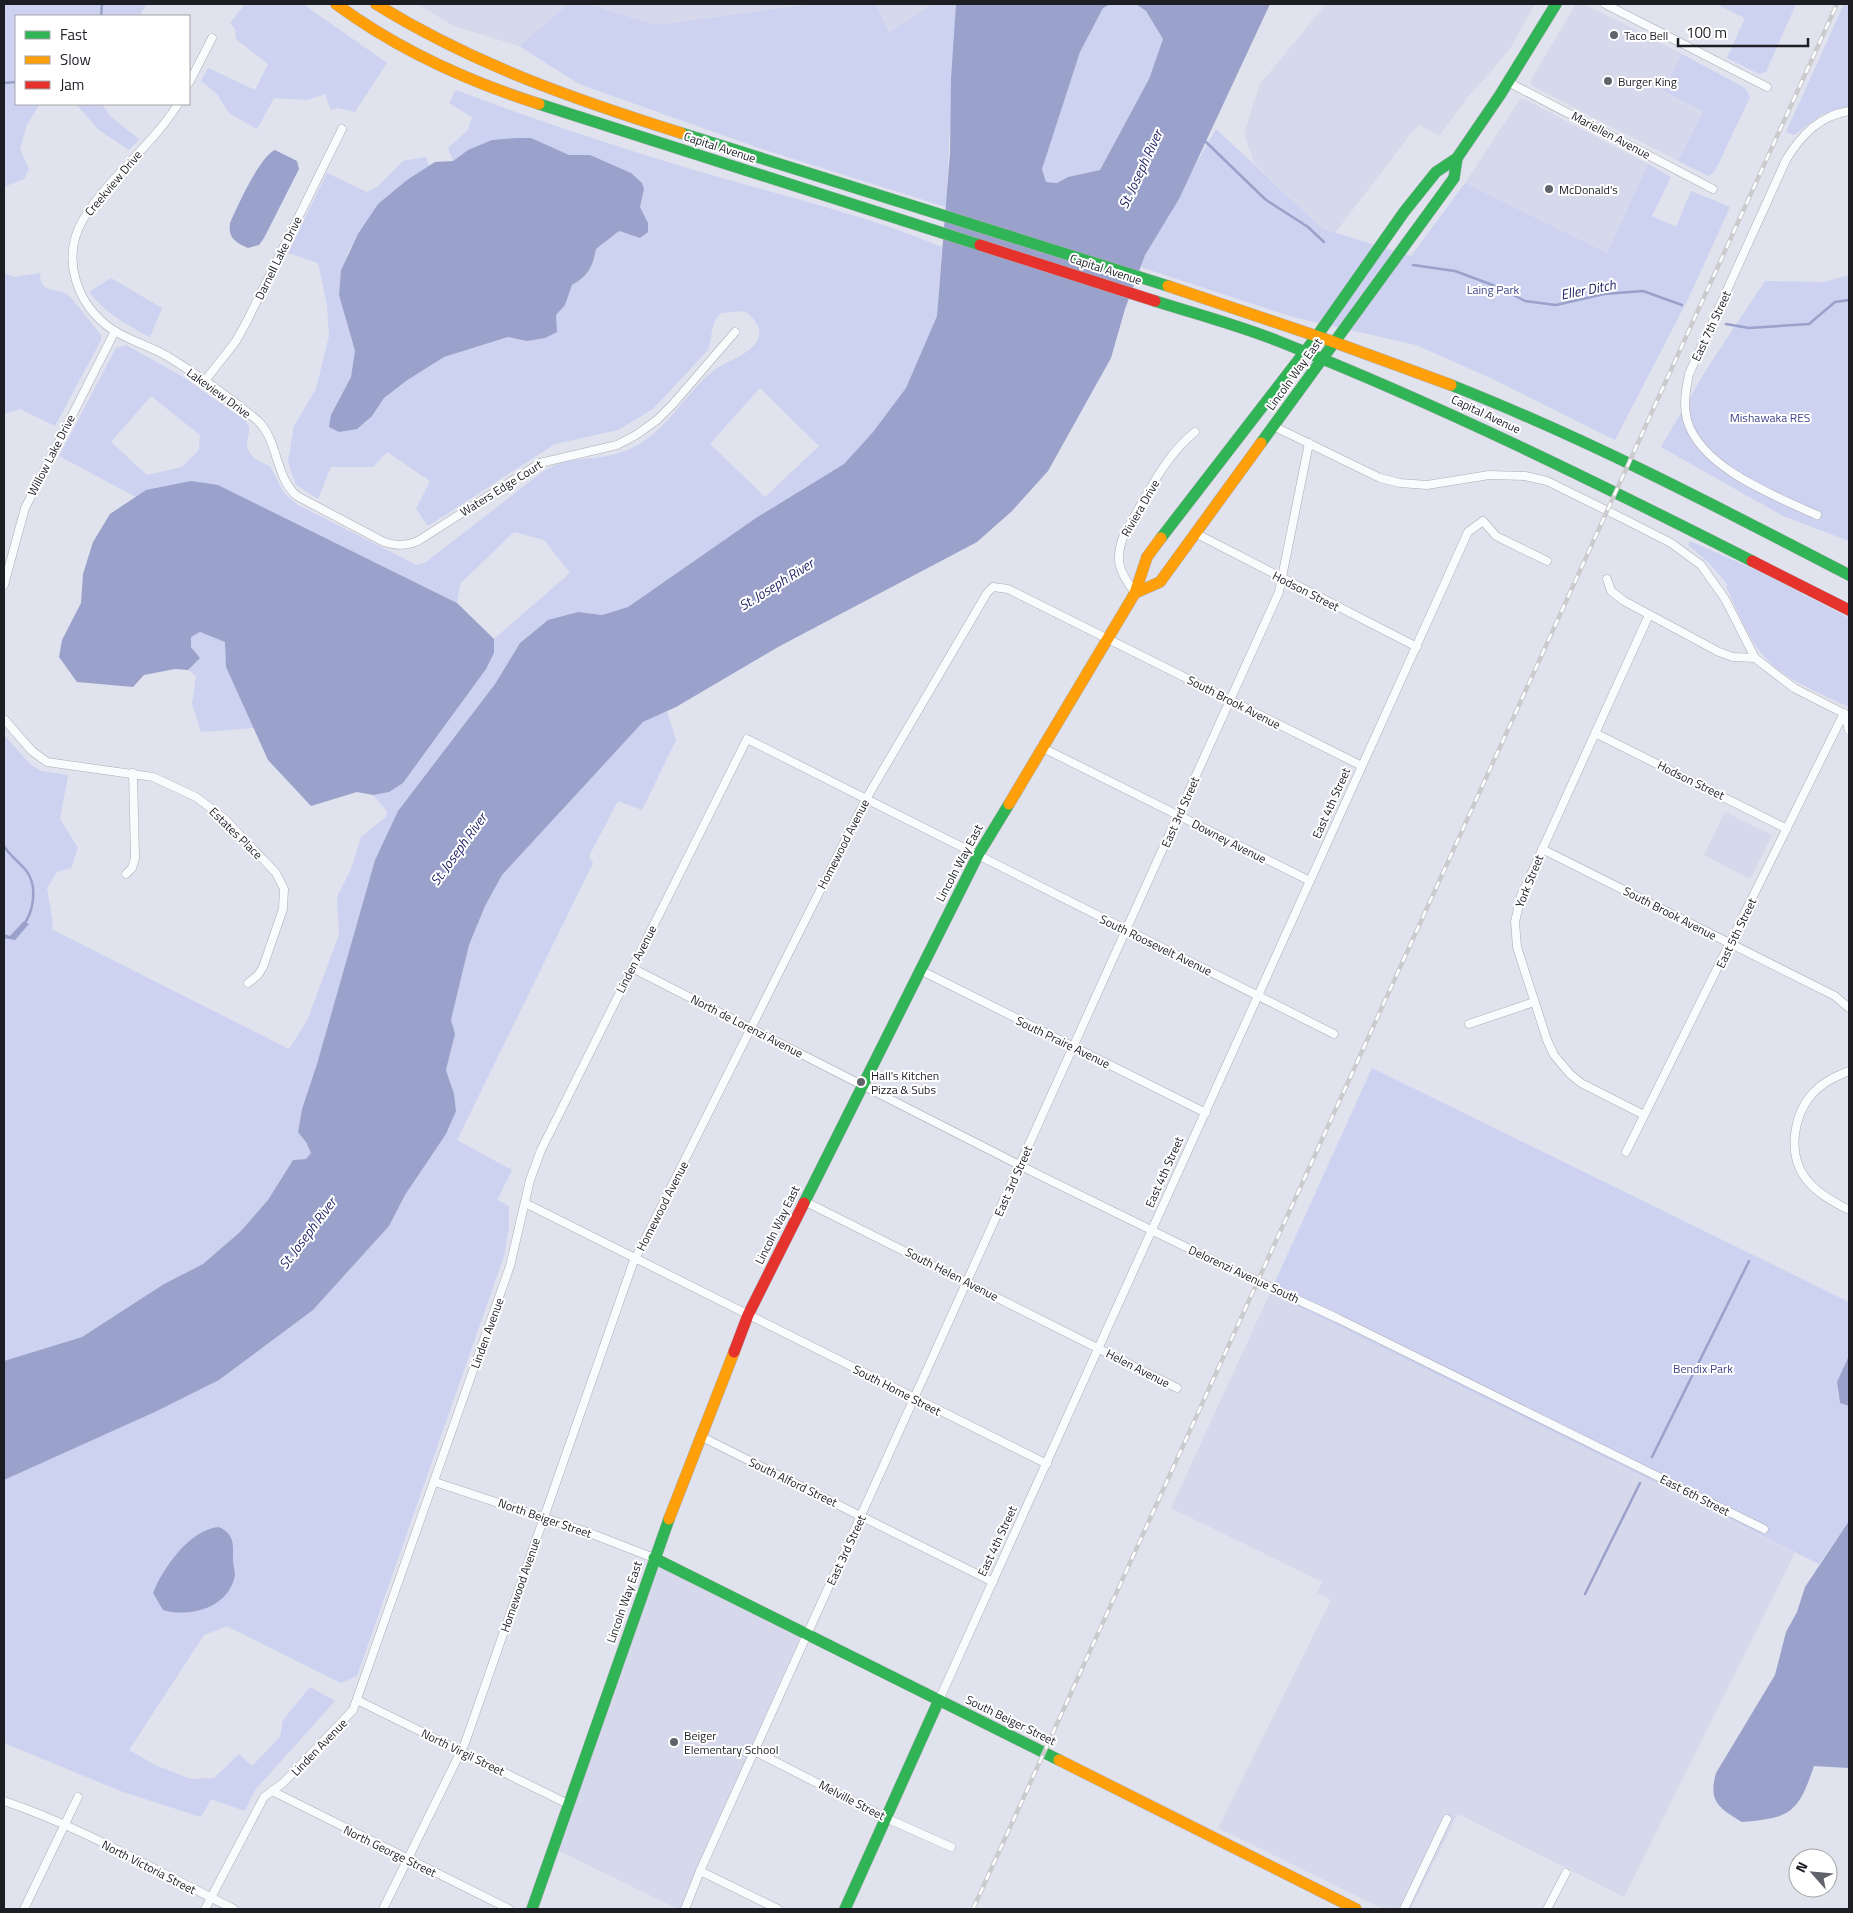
<svg xmlns="http://www.w3.org/2000/svg" width="1853" height="1913" font-family="'Titillium Web',sans-serif">
  <style>
    .built { fill: #d6d9ec }
    .green { fill: #ccd2f0; fill-rule: evenodd }
    .water { fill: #9aa1ca }
    .lines { fill: none; stroke-linecap: round; stroke-linejoin: round }
    .stream { stroke: #9aa1ca; stroke-width: 2.5 }
    .street-casing { stroke: #acadb5; stroke-width: 9 }
    .fast-casing { stroke: #acadb5; stroke-width: 12 }
    .slow-casing { stroke: #acadb5; stroke-width: 12 }
    .jam-casing { stroke: #acadb5; stroke-width: 12 }
    .street { stroke: #fafbfc; stroke-width: 8 }
    .fast { stroke: #30b455; stroke-width: 11 }
    .slow { stroke: #ff9f0a; stroke-width: 11 }
    .jam { stroke: #e5322d; stroke-width: 11 }
    .rail-casing { stroke: #cbcbce; stroke-width: 4.5 }
    .rail { stroke: #fff; stroke-width: 2.5; stroke-dasharray: 8; stroke-linecap: butt }
    .poi-dot { fill: #61636a; stroke: #fff; stroke-width: 2 }
    .labels { text-anchor: middle; dominant-baseline: central; stroke-width: 4; stroke-linejoin: round; paint-order: stroke }
    .poi-label { font-size: 12px; fill: #1c1e24; stroke: #fff; text-anchor: start }
    .street-label { font-size: 12px; fill: #1c1e24; stroke: #fff }
    .park-label { font-size: 12px; fill: #41478c; stroke: #fff }
    .water-label { font-size: 14px; font-style: italic; fill: #26286a; stroke: #fff }
  </style>
  <rect width="100%" height="100%" fill="#e0e2ed"/>
  <g class="built">
    <path d="M418 4H568L519 46 453 26Z"/>
    <path d="M589 4H813L655 25Z"/>
    <path d="M876 4H933L889 32Z"/>
    <path d="M1326 4H1535L1511 47 1496 66 1467 98 1439 136 1420 125 1412 132 1335 233 1323 229 1254 163 1244 133 1260 84Z"/>
    <path d="M1576 4H1585L1682 54 1663 91 1703 110 1678 161 1532 86 1530 81Z"/>
    <path d="M1520 99 1526 100 1648 164 1607 253 1465 183Z"/>
    <path d="M1725 812 1772 835 1750 879 1704 855Z"/>
    <path d="M1270 1293 1795 1553 1624 1897 1458 1814 1411 1909H1383L1218 1828 1331 1600 1317 1593 1322 1582 1171 1508Z"/>
    <path d="M654 1558 807 1635 685 1909H678L553 1848Z"/>
  </g>
  <g class="green">
    <path d="M4 4H147L139 16H16V104H40L27 124 20 149 29 169 24 179 6 186 4 190Z"/>
    <path d="M245 4H303L387 63 355 112 338 108 331 110 325 94 308 100 274 98 257 129 229 113 217 94 201 81 208 68 255 90 268 64 236 39 235 29 230 23Z"/>
    <path d="M568 4H589L655 25 813 4H876L889 32 933 4H956L946 207 759 148 579 84 519 46Z"/>
    <path d="M1110 4H1136L1146 11 1163 39 1149 79 1100 170 1068 177 1057 183 1046 182 1042 169 1080 52 1103 8Z"/>
    <path d="M1716 4H1796L1766 72 1759 74 1727 58 1745 18Z"/>
    <path d="M1844 4H1849V106L1822 114 1794 135 1786 132Z"/>
    <path d="M1682 54 1745 88 1750 97 1715 171 1709 176 1678 161 1703 111 1663 91Z"/>
    <path d="M456 90C543 123 632 152 722 178 795 199 871 217 942 247L937 316 906 388 873 432 844 464 756 518 628 607 602 615 578 612 548 620 520 643 495 684 398 811 375 860 317 1064 302 1109 298 1132 306 1141 311 1153 306 1159 293 1160 268 1200 240 1232 203 1264 164 1284 82 1337 4 1361V735L30 764 41 771 68 775 60 819 78 848 71 868 57 872 47 888 53 924 51 929 289 1049 307 1021 339 935 337 897 351 869 361 837 386 817 387 811 373 795 389 792 403 783 486 669 494 653V639L570 573 544 540 514 532 460 584 457 603 218 485 146 490 136 497 59 456 116 348 126 345 180 375 246 421 249 427C250 433 247 438 247 444 247 456 260 463 270 466L284 493 298 505 417 565 426 562 541 473C546 470 552 466 558 464 581 456 606 461 632 448 666 432 684 395 712 372 725 361 756 353 759 336 761 325 752 316 744 311L721 313C708 327 714 335 708 350L653 409 618 430 555 444 428 526 416 509 430 481 387 452 373 467H331L318 499 296 485 288 462 294 426 316 389 329 336 327 305 318 263 288 253 327 173 367 192 377 187 403 161 426 157 429 166 378 204 350 248 341 270 339 295 355 352 351 377 331 415 372 416 384 398 406 381 444 357 508 337 527 341 565 305 572 285C588 276 594 267 596 249L619 231 640 238 648 223 640 207 644 189 590 155H569L550 148 468 150 453 161 448 148 468 130 472 117 449 103ZM760 388 819 446 765 497 710 444ZM151 396 200 435 199 450 182 467 147 475 111 442Z"/>
    <path d="M76 104H102L110 116 139 139 129 150 99 130Z"/>
    <path d="M1216 129 1323 229 1411 256 1465 183 1607 253 1648 164 1671 177 1652 216 1676 227 1691 191 1730 207 1690 295 1615 440 1495 380 1416 345 1293 317 1137 266Z"/>
    <path d="M4 273 15 277 40 273C40 295 57 287 68 295 70 296 98 331 101 335V340L55 426 20 409 4 414Z"/>
    <path d="M1849 275V541L1783 516 1661 447 1708 367 1765 281 1824 282Z"/>
    <path d="M111 278 162 308 150 337C126 325 106 313 89 292Z"/>
    <path d="M1690 541 1758 571 1849 618V707C1813 690 1773 676 1752 640 1742 623 1735 605 1726 587L1728 585 1708 562 1688 545Z"/>
    <path d="M200 632 225 642 226 667 254 728 201 732 192 704 196 676 188 670 200 658 191 647 190 637Z"/>
    <path d="M667 711 676 740 642 810 618 801 589 856 593 863 457 1140 512 1170 497 1200 509 1206V1227L504 1256 357 1676 341 1683 227 1626 204 1635 129 1750 155 1765 191 1779 214 1778 239 1754 252 1766 280 1737 283 1720 310 1687 335 1701 255 1790 245 1811 211 1799 201 1817 123 1792 4 1743V1480L157 1411 219 1380 313 1310 389 1226 405 1195 446 1134 456 1111 454 1094 446 1070 455 1034 451 1020 469 945 485 906 502 875 643 722Z"/>
    <path d="M1372 1068 1849 1302C1849 1319 1852 1337 1849 1354 1846 1376 1832 1374 1840 1403L1849 1406V1521L1819 1564 1270 1293Z"/>
  </g>
  <g class="water">
    <path d="M956 4H1110L1103 8 1080 52 1042 169 1046 182 1057 183 1068 177 1100 170 1149 79 1163 39 1146 11 1136 4H1270L1179 199 1145 255 1125 309 1111 358 1048 471 1012 511 977 542 778 647 676 707 643 722 502 875 485 906 469 945 451 1020 455 1034 446 1070 454 1094 456 1111 446 1134 405 1195 389 1226 313 1310 219 1380 157 1411 4 1480V1361L82 1337 164 1284 203 1264 240 1232 268 1200 293 1160 306 1159 311 1153 306 1142 298 1132 302 1109 317 1064 375 860 398 811 495 684 520 643 548 620 578 612 602 615 628 607 756 518 844 464 873 432 906 388 937 316 950 153 951 79Z"/>
    <path d="M516 138H531L569 155H590L631 173 642 183 644 189 640 207 648 223V232L640 238 619 231 596 249C593 267 588 276 572 285L565 305 556 315 557 332 545 338 527 341 508 337 444 357 406 381 384 398 372 416 357 429 339 432 329 427 331 415 351 377 355 351 339 295 341 270 358 234 378 204 407 180 435 162 453 161 468 150 492 140Z"/>
    <path d="M275 150 297 161 299 169 264 238 259 245 248 248C235 242 228 238 230 223 237 207 260 156 275 150Z"/>
    <path d="M191 481 218 485 457 603 494 639V653L486 669 403 783 389 792 373 795 357 792 311 806 268 760 226 667 225 642 200 632 191 637V647L200 658 188 670 175 669 144 675 133 687 77 682 59 657 62 640 81 603 83 574 93 542 110 514 146 490Z"/>
    <path d="M24 921 29 924 15 940 4 938V934L10 936Z"/>
    <path d="M1849 1356V1406L1840 1403 1837 1382Z"/>
    <path d="M1849 1521V1768L1814 1766C1798 1813 1791 1818 1742 1822 1719 1808 1708 1802 1716 1773L1775 1675 1786 1632 1797 1612 1805 1587Z"/>
    <path d="M219 1527C235 1535 233 1544 233 1560 233 1565 235 1571 235 1575 229 1608 190 1618 163 1610L153 1593C163 1568 190 1529 219 1527Z"/>
  </g>
  <g class="lines">
    <g class="stream">
      <path d="M101 16 102 4"/>
      <path d="M4 83 16 82"/>
      <path d="M1206 142 1266 200 1308 227 1324 242"/>
      <path d="M1413 265 1455 271 1498 287 1525 301 1556 305 1604 294 1643 291 1682 305"/>
      <path d="M1726 324 1749 328 1809 324 1835 302 1849 300"/>
      <path d="M4 846C10 857 24 865 29 875 37 890 33 912 24 924"/>
      <path d="M1652 1457 1749 1261"/>
      <path d="M1585 1594 1640 1483"/>
    </g>
    <defs>
      <g id="street">
        <path d="M1605 4 1767 87"/>
        <path d="M1508 82 1713 189"/>
        <path d="M189 83 212 38"/>
        <path d="M178 104C152 146 110 176 84 218 60 257 76 305 113 330 130 341 150 346 167 356 198 375 229 397 257 420 279 440 274 476 297 496L384 542C397 546 405 546 418 541L540 463 617 445 636 435 657 420 673 404 735 332"/>
        <path d="M204 382 236 341 247 321 342 129"/>
        <path d="M1273 426 1380 478 1400 483 1427 485 1489 475 1525 476 1547 481 1624 519 1671 543 1701 565 1725 599 1755 658 1794 688 1849 716"/>
        <path d="M1817 515C1775 496 1701 468 1687 420 1683 404 1686 389 1689 374L1786 160C1801 135 1819 116 1849 111"/>
        <path d="M1195 533 1417 647"/>
        <path d="M1607 579 1611 591 1624 601 1719 652 1733 657 1755 658"/>
        <path d="M4 585 25 508 115 331"/>
        <path d="M1135 593C1118 570 1114 559 1125 532 1146 498 1164 456 1195 432"/>
        <path d="M1844 713 1849 730"/>
        <path d="M4 719 32 751 47 762 153 777 196 797 225 819 276 873 284 889 283 909 263 967 258 975 248 983"/>
        <path d="M1595 733 1787 829"/>
        <path d="M1041 747 1310 881"/>
        <path d="M1542 849 1835 996 1849 1008"/>
        <path d="M126 874 132 868 135 858 133 773"/>
        <path d="M632 968 1033 1172 1210 1259 1337 1318 1764 1529"/>
        <path d="M920 970 1206 1113"/>
        <path d="M1469 1024 1534 1002"/>
        <path d="M1849 1071C1837 1076 1825 1081 1816 1090 1794 1111 1786 1153 1806 1179 1817 1193 1833 1202 1849 1210"/>
        <path d="M1644 1115 1581 1083 1570 1074 1554 1055 1547 1040 1517 947 1515 922 1521 896 1649 615"/>
        <path d="M1626 1152 1844 713"/>
        <path d="M804 1201 1177 1388"/>
        <path d="M525 1203 1047 1464"/>
        <path d="M700 1436 993 1582"/>
        <path d="M435 1482 587 1532 654 1558"/>
        <path d="M357 1700 568 1804"/>
        <path d="M939 1700 1468 532 1483 521 1496 536 1547 561"/>
        <path d="M754 1751 886 1818 951 1847"/>
        <path d="M272 1791 509 1909"/>
        <path d="M4 1801C84 1828 158 1872 234 1909"/>
        <path d="M700 1871 778 1909"/>
        <path d="M24 1909 78 1797"/>
        <path d="M205 1909 264 1797 283 1783 353 1710 510 1266 530 1180 541 1150 747 739 1334 1034"/>
        <path d="M383 1909 465 1743 633 1263 866 799 987 593 993 587 1008 589 1362 766"/>
        <path d="M685 1909 700 1871 1279 592 1309 443"/>
        <path d="M1404 1909 1447 1819"/>
        <path d="M1547 1909 1566 1873"/>
      </g>
      <g id="fast">
        <path d="M539 104 980 245"/>
        <path d="M681 133 1168 286"/>
        <path d="M1155 301C1196 314 1238 325 1278 341 1440 405 1596 482 1752 561"/>
        <path d="M1451 385C1588 439 1718 507 1849 575"/>
        <path d="M1261 443 1454 178 1457 158"/>
        <path d="M1161 538 1317 336 1404 212 1436 172 1457 158 1500 95 1556 4"/>
        <path d="M804 1203 978 855 1009 804"/>
        <path d="M654 1558 1059 1760"/>
        <path d="M532 1909 669 1519"/>
        <path d="M845 1909 939 1700"/>
      </g>
      <g id="slow">
        <path d="M336 4C397 49 467 81 539 104"/>
        <path d="M376 4C473 64 573 99 681 133"/>
        <path d="M1168 286 1331 341 1451 385"/>
        <path d="M1135 593 1160 582 1261 443"/>
        <path d="M1009 804 1135 593 1147 557 1161 538"/>
        <path d="M669 1519 734 1352"/>
        <path d="M1059 1760 1356 1909"/>
      </g>
      <g id="jam">
        <path d="M980 245 1155 301"/>
        <path d="M1752 561 1849 610"/>
        <path d="M734 1352 748 1315 804 1203"/>
      </g>
    </defs>
    <use href="#street" class="street-casing"/>
    <use href="#fast" class="fast-casing"/>
    <use href="#slow" class="slow-casing"/>
    <use href="#jam" class="jam-casing"/>
    <use href="#street" class="street"/>
    <use href="#fast" class="fast"/>
    <use href="#slow" class="slow"/>
    <use href="#jam" class="jam"/>
    <defs>
      <path id="rail" d="M973 1909 1837 4"/>
    </defs>
    <use href="#rail" class="rail-casing"/>
    <use href="#rail" class="rail"/>
  </g>
  <g class="poi-dot">
    <circle cx="1614" cy="35" r="5"/>
    <circle cx="1608" cy="81" r="5"/>
    <circle cx="1549" cy="189" r="5"/>
    <circle cx="861" cy="1082" r="5"/>
    <circle cx="674" cy="1742" r="5"/>
  </g>
  <g class="labels">
    <g class="poi-label">
      <text x="1624" y="35">Taco Bell</text>
      <text x="1618" y="81">Burger King</text>
      <text x="1559" y="189">McDonald's</text>
      <text x="871" y="1075">Hall's Kitchen<tspan x="871" dy="14">Pizza &amp; Subs</tspan></text>
      <text x="684" y="1735">Beiger<tspan x="684" dy="14">Elementary School</tspan></text>
    </g>
    <g class="street-label">
      <text transform="translate(1611 135) rotate(28)">Mariellen Avenue</text>
      <text transform="translate(720 147) rotate(18)">Capital Avenue</text>
      <text transform="translate(113 183) rotate(-50)">Creekview Drive</text>
      <text transform="translate(278 258) rotate(-64)">Darnell Lake Drive</text>
      <text transform="translate(1106 269) rotate(18)">Capital Avenue</text>
      <text transform="translate(1711 326) rotate(-65)">East 7th Street</text>
      <text transform="translate(1294 374) rotate(-54)">Lincoln Way East</text>
      <text transform="translate(219 393) rotate(36)">Lakeview Drive</text>
      <text transform="translate(1486 414) rotate(25)">Capital Avenue</text>
      <text transform="translate(51 455) rotate(-63)">Willow Lake Drive</text>
      <text transform="translate(501 488) rotate(-32)">Waters Edge Court</text>
      <text transform="translate(1140 508) rotate(-60)">Riviera Drive</text>
      <text transform="translate(1306 591) rotate(27)">Hodson Street</text>
      <text transform="translate(1234 702) rotate(27)">South Brook Avenue</text>
      <text transform="translate(1691 780) rotate(26)">Hodson Street</text>
      <text transform="translate(1331 803) rotate(-66)">East 4th Street</text>
      <text transform="translate(1180 812) rotate(-66)">East 3rd Street</text>
      <text transform="translate(236 833) rotate(44)">Estates Place</text>
      <text transform="translate(1229 841) rotate(27)">Downey Avenue</text>
      <text transform="translate(843 844) rotate(-63)">Homewood Avenue</text>
      <text transform="translate(959 863) rotate(-62)">Lincoln Way East</text>
      <text transform="translate(1529 881) rotate(-68)">York Street</text>
      <text transform="translate(1670 913) rotate(27)">South Brook Avenue</text>
      <text transform="translate(1736 933) rotate(-64)">East 5th Street</text>
      <text transform="translate(1156 945) rotate(26)">South Roosevelt Avenue</text>
      <text transform="translate(636 959) rotate(-63)">Linden Avenue</text>
      <text transform="translate(747 1026) rotate(27)">North de Lorenzi Avenue</text>
      <text transform="translate(1063 1042) rotate(26)">South Praire Avenue</text>
      <text transform="translate(1164 1172) rotate(-66)">East 4th Street</text>
      <text transform="translate(1013 1181) rotate(-66)">East 3rd Street</text>
      <text transform="translate(662 1206) rotate(-63)">Homewood Avenue</text>
      <text transform="translate(777 1225) rotate(-64)">Lincoln Way East</text>
      <text transform="translate(952 1274) rotate(27)">South Helen Avenue</text>
      <text transform="translate(1244 1274) rotate(25)">Delorenzi Avenue South</text>
      <text transform="translate(487 1333) rotate(-70)">Linden Avenue</text>
      <text transform="translate(1138 1368) rotate(27)">Helen Avenue</text>
      <text transform="translate(897 1390) rotate(27)">South Home Street</text>
      <text transform="translate(793 1482) rotate(26)">South Alford Street</text>
      <text transform="translate(1695 1495) rotate(27)">East 6th Street</text>
      <text transform="translate(545 1518) rotate(19)">North Beiger Street</text>
      <text transform="translate(997 1541) rotate(-65)">East 4th Street</text>
      <text transform="translate(846 1550) rotate(-65)">East 3rd Street</text>
      <text transform="translate(520 1585) rotate(-71)">Homewood Avenue</text>
      <text transform="translate(624 1602) rotate(-71)">Lincoln Way East</text>
      <text transform="translate(1011 1720) rotate(26)">South Beiger Street</text>
      <text transform="translate(319 1747) rotate(-46)">Linden Avenue</text>
      <text transform="translate(463 1752) rotate(26)">North Virgil Street</text>
      <text transform="translate(852 1800) rotate(27)">Melville Street</text>
      <text transform="translate(390 1851) rotate(26)">North George Street</text>
      <text transform="translate(149 1867) rotate(27)">North Victoria Street</text>
    </g>
    <g class="park-label">
      <text x="1493" y="289">Laing Park</text>
      <text x="1770" y="417">Mishawaka RES</text>
      <text x="1703" y="1368">Bendix Park</text>
    </g>
    <g class="water-label">
      <text transform="translate(1140 169) rotate(-65)">St. Joseph River</text>
      <text transform="translate(1588 289) rotate(-11)">Eller Ditch</text>
      <text transform="translate(776 584) rotate(-32)">St. Joseph River</text>
      <text transform="translate(458 849) rotate(-54)">St. Joseph River</text>
      <text transform="translate(307 1233) rotate(-53)">St. Joseph River</text>
    </g>
  </g>
  <rect width="1853" height="1913" fill="none" stroke="#1c1e24" stroke-width="10"/>
  <rect x="15" y="15" width="175" height="90" fill="#ffffff" stroke="#a4a5a7"/>
  <rect x="25" y="31" width="25" height="8" fill="#30b455" stroke="#a4a5a7"/>
  <text x="60" y="40" font-size="15" fill="#1c1e24">Fast</text>
  <rect x="25" y="56" width="25" height="8" fill="#ff9f0a" stroke="#a4a5a7"/>
  <text x="60" y="65" font-size="15" fill="#1c1e24">Slow</text>
  <rect x="25" y="81" width="25" height="8" fill="#e5322d" stroke="#a4a5a7"/>
  <text x="60" y="90" font-size="15" fill="#1c1e24">Jam</text>
  <g transform="translate(1813 1873) rotate(297)"><circle r="24" fill="#ffffff" stroke="#a4a5a7"/>
  <path d="M0-4L9 19L0 12L-9 19Z" fill="#61636a"/>
  <text y="-8" font-size="14" font-weight="bold" text-anchor="middle" fill="#1c1e24">N</text>
  </g>
  <path d="M1678 38v8h130v-8" fill="none" stroke="#1c1e24" stroke-width="2.5"/>
  <text x="1686" y="38" font-size="15" fill="#1c1e24" stroke="#ffffff" stroke-width="4" paint-order="stroke">100 m</text>
</svg>
